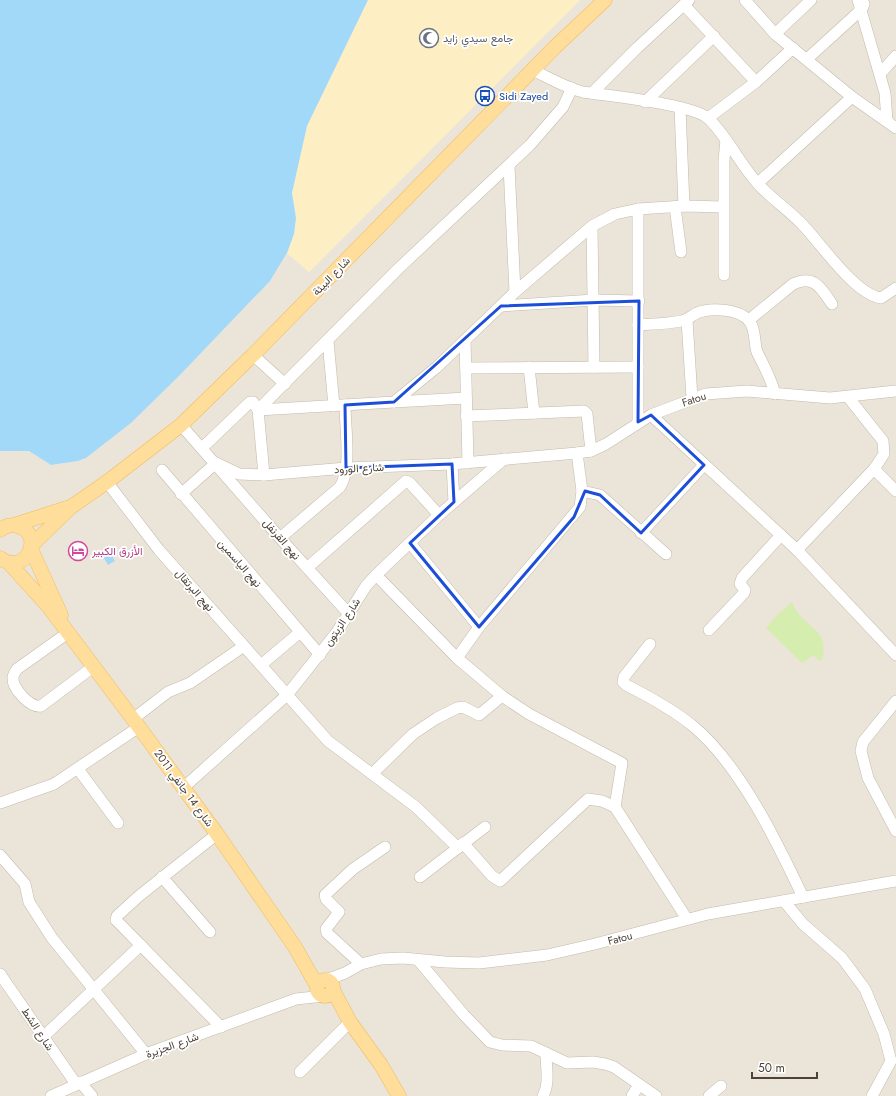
<svg xmlns="http://www.w3.org/2000/svg" width="896" height="1096" font-family="Jost,Vazirmatn,sans-serif">
  <style>
    .residential { fill: #ebe4d8 }
    .green { fill: #d5eeaf }
    .sand { fill: #fdeec4 }
    .water { fill: #a2d9f8 }
    .lines { fill: none; stroke-linecap: round; stroke-linejoin: round }
    .minor-casing { stroke: #c3baab; stroke-width: 12 }
    .major-casing { stroke: #f0bd5e; stroke-width: 15 }
    .minor { stroke: #fff; stroke-width: 11 }
    .major { stroke: #ffdd9b; stroke-width: 14 }
    .marked { fill: none; stroke: #1d4ed8; stroke-width: 3; stroke-linejoin: round }
    .labels { text-anchor: middle; dominant-baseline: central; stroke-width: 3.5; stroke-linejoin: round; paint-order: stroke }
    .worship-label { font-size: 11px; fill: #5b616d; stroke: #fff; text-anchor: start }
    .transit-label { font-size: 11px; fill: #164399; stroke: #fff; text-anchor: start }
    .street-label { font-size: 11px; fill: #4c4237; stroke: #fff }
    .hotel-label { font-size: 11px; fill: #b23c85; stroke: #fff; text-anchor: start }
  </style>
  <rect width="100%" height="100%" fill="#f6f2ea"/>
  <path class="residential" d="M580 0H896V1096H0V451H29L51 465 78 461 86 458 131 423 180 375 270 281 287 253 309 272Z"/>
  <path class="green" d="M792 602C794 605 794 607 796 610 809 630 830 630 822 660L819 661 814 655 802 663 766 628 776 616Z"/>
  <path class="sand" d="M368 0H580L309 272 287 253 294 234 296 218 292 193 307 126Z"/>
  <g class="water">
    <path d="M0 0H368L307 126 292 193 296 218 294 234 287 253 270 281 180 375 131 423 86 458 78 461 51 465 29 451H0Z"/>
    <path d="M107 547 115 561 108 565 100 551Z"/>
  </g>
  <g class="lines">
    <defs>
      <g id="minor">
        <path d="M745 0 775 34 852 97 896 128"/>
        <path d="M858 0 885 93 887 121"/>
        <path d="M684 5 756 82"/>
        <path d="M775 34 811 0"/>
        <path d="M807 59 862 9 864 4"/>
        <path d="M533 70C549 78 566 88 583 92 608 96 694 104 709 119 728 138 740 164 758 184 771 198 787 209 801 223 820 242 854 294 881 298L896 288"/>
        <path d="M880 74 896 56"/>
        <path d="M592 93 637 48 689 0"/>
        <path d="M645 102 714 36"/>
        <path d="M680 108 684 206"/>
        <path d="M708 118 756 82 793 48"/>
        <path d="M509 166 515 292"/>
        <path d="M758 183 852 97"/>
        <path d="M675 207 681 252"/>
        <path d="M592 226 594 367"/>
        <path d="M724 275V160L726 140"/>
        <path d="M501 306 594 300 639 301"/>
        <path d="M687 320 692 398"/>
        <path d="M749 320 793 284C814 274 821 288 832 304"/>
        <path d="M638 325C652 324 667 324 681 321 687 320 691 316 697 313 711 307 741 309 750 322 756 331 754 343 757 352 764 366 771 378 775 394"/>
        <path d="M465 340 468 463"/>
        <path d="M328 341 334 406"/>
        <path d="M253 355 285 384"/>
        <path d="M529 367 534 413"/>
        <path d="M466 368 638 367"/>
        <path d="M394 402 466 398"/>
        <path d="M258 410 394 402 437 367 515 292 592 226 615 214 638 209 684 206 723 207"/>
        <path d="M258 410 398 269 530 145 563 107 572 88"/>
        <path d="M651 415 797 550 896 655"/>
        <path d="M466 416 584 411 587 414 591 451"/>
        <path d="M638 423V209"/>
        <path d="M181 425 280 538 349 614"/>
        <path d="M202 448 250 402H253L258 410 264 475"/>
        <path d="M216 463 239 474 264 475 346 468 452 464 577 453 591 451 606 444 651 415 706 394 747 391 830 398 896 391"/>
        <path d="M452 464 454 502"/>
        <path d="M874 469 896 491"/>
        <path d="M162 470 320 655"/>
        <path d="M107 482 159 550 328 741 416 807 458 848"/>
        <path d="M582 491 600 495 666 554"/>
        <path d="M181 494 216 463"/>
        <path d="M641 533 704 465"/>
        <path d="M280 538 340 487C352 469 345 427 345 405"/>
        <path d="M410 543 479 627"/>
        <path d="M797 550 874 469 884 454 883 441 848 397"/>
        <path d="M307 568 406 481 410 483 439 515"/>
        <path d="M376 575 457 658 502 696 529 714 622 763 615 807 602 801 588 799 500 881 492 876 463 843"/>
        <path d="M709 630 744 593 745 590 740 584 742 578 781 535"/>
        <path d="M69 632 17 669C15 672 13 675 13 678 12 688 30 708 41 706L93 667"/>
        <path d="M650 644 624 677 623 682 626 685C650 697 672 709 693 726 740 765 777 842 803 897"/>
        <path d="M457 658 479 627 580 507 582 491 577 453"/>
        <path d="M261 665 299 633"/>
        <path d="M896 701 863 742 861 751 868 778 896 831"/>
        <path d="M133 719 168 692 190 683 244 646"/>
        <path d="M78 769 118 823"/>
        <path d="M372 774 413 734 437 718 457 708 463 707 479 715 502 696"/>
        <path d="M183 788 287 695 337 632 366 586 376 575 439 515 504 459"/>
        <path d="M0 803 54 784 139 727"/>
        <path d="M615 807 687 919"/>
        <path d="M217 834 139 896 117 916 116 920 221 1027"/>
        <path d="M0 855 25 884 29 902 52 938 146 1054"/>
        <path d="M162 877 210 932"/>
        <path d="M420 877 485 827"/>
        <path d="M784 901 803 924 842 958 865 989 884 1034 891 1061 872 1096"/>
        <path d="M418 960 464 1015 490 1042 502 1045 531 1046 567 1063 593 1062 605 1064 614 1067 656 1096"/>
        <path d="M361 964 327 933 326 929 339 912 326 899 325 895 353 869 385 847"/>
        <path d="M0 974 76 1084"/>
        <path d="M326 980 345 973 361 964 381 959 403 958 445 962 479 963 547 955 595 944 708 914 896 881"/>
        <path d="M43 1037 141 945"/>
        <path d="M300 1072 350 1022"/>
        <path d="M80 1082 92 1096"/>
        <path d="M51 1096 146 1054 296 999 324 996"/>
        <path d="M543 1096C550 1083 546 1068 546 1053"/>
        <path d="M632 1096 639 1085"/>
        <path d="M709 1096 721 1086"/>
      </g>
      <g id="major">
        <path d="M14 525 67 508"/>
        <path d="M0 530C5 526 11 524 17 526 46 533 26 578 0 558"/>
        <path d="M32 545 71 507 107 482 181 425 253 355 555 47 605 0"/>
        <path d="M31 549 61 615"/>
        <path d="M9 563 48 606 139 727 217 834 295 947 317 986"/>
        <circle cx="325" cy="988" r="8"/>
        <path d="M333 990 350 1022 381 1065 399 1096"/>
      </g>
    </defs>
    <use href="#minor" class="minor-casing"/>
    <use href="#major" class="major-casing"/>
    <use href="#minor" class="minor"/>
    <use href="#major" class="major"/>
  </g>
  <path class="marked" d="M639 301 638 422 651 415 704 465 641 533 600 495 585 491 574 517 479 627 410 543 454 502 452 464 346 468 345 405 394 402 501 306Z"/>
  <defs>
    <symbol id="mosque-ring" viewBox="-11 -11 22 22"><circle r="9.5" fill="#fff" stroke="#6b7280" stroke-width="1.5"/><path d="M3.5-4.9A6 6 0 1 0 3.5 4.9A5 5 0 1 1 3.5-4.9Z" fill="#6b7280"/></symbol>
    <symbol id="bus-ring" viewBox="-11 -11 22 22"><circle r="9.5" fill="#fff" stroke="#1a4fb4" stroke-width="1.5"/><path d="M-5-6H5V4H4V6H2V4H-2V6H-4V4H-5ZM-3.5-4V0h7V-4ZM-3.5 1.2v1.5H-2V1.2ZM2 1.2v1.5H3.5V1.2Z" fill="#1a4fb4"/></symbol>
    <symbol id="hotel-ring" viewBox="-11 -11 22 22"><circle r="9.5" fill="#fff" stroke="#d1479c" stroke-width="1.5"/><path d="M-6-4.5h1.5V1H6V5H4.5V3h-9V5H-6ZM-4 0a1.8 1.8 0 1 1 3.6 0ZM.5 0V-2.5h3Q6-2.5 6 0Z" fill="#d1479c"/></symbol>
  </defs>
  <g fill-rule="evenodd">
    <use href="#mosque-ring" x="418" y="27" width="22" height="22"/>
    <use href="#bus-ring" x="474" y="85" width="22" height="22"/>
    <use href="#hotel-ring" x="67" y="540" width="22" height="22"/>
  </g>
  <g class="labels">
    <g class="worship-label">
      <text x="443" y="38">جامع سيدي زايد</text>
    </g>
    <g class="transit-label">
      <text x="499" y="96">Sidi Zayed</text>
    </g>
    <g class="street-label">
      <text transform="translate(331 276) rotate(-46)">شارع البيئة</text>
      <text transform="translate(694 399) rotate(-18)">Fatou</text>
      <text transform="translate(359 468) rotate(-3)">شارع الورود</text>
      <text transform="translate(282 539) rotate(49)">نهج القرنفل</text>
      <text transform="translate(240 563) rotate(49)">نهج الياسمين</text>
      <text transform="translate(195 590) rotate(49)">نهج البرتقال</text>
      <text transform="translate(342 622) rotate(-56)">شارع الزيتون</text>
      <text transform="translate(184 788) rotate(54)">شارع 14 جانفي 2011</text>
      <text transform="translate(620 938) rotate(-15)">Fatou</text>
      <text transform="translate(38 1029) rotate(57)">شارع الشط</text>
      <text transform="translate(172 1045) rotate(-20)">شارع الجزيرة</text>
    </g>
    <g class="hotel-label">
      <text x="92" y="551">الأزرق الكبير</text>
    </g>
  </g>
  <path d="M752 1072v6h65v-6" fill="none" stroke="#4c4237" stroke-width="2"/>
  <text x="758" y="1072" font-size="12" fill="#4c4237" stroke="#ffffff" stroke-width="3" paint-order="stroke">50 m</text>
</svg>
